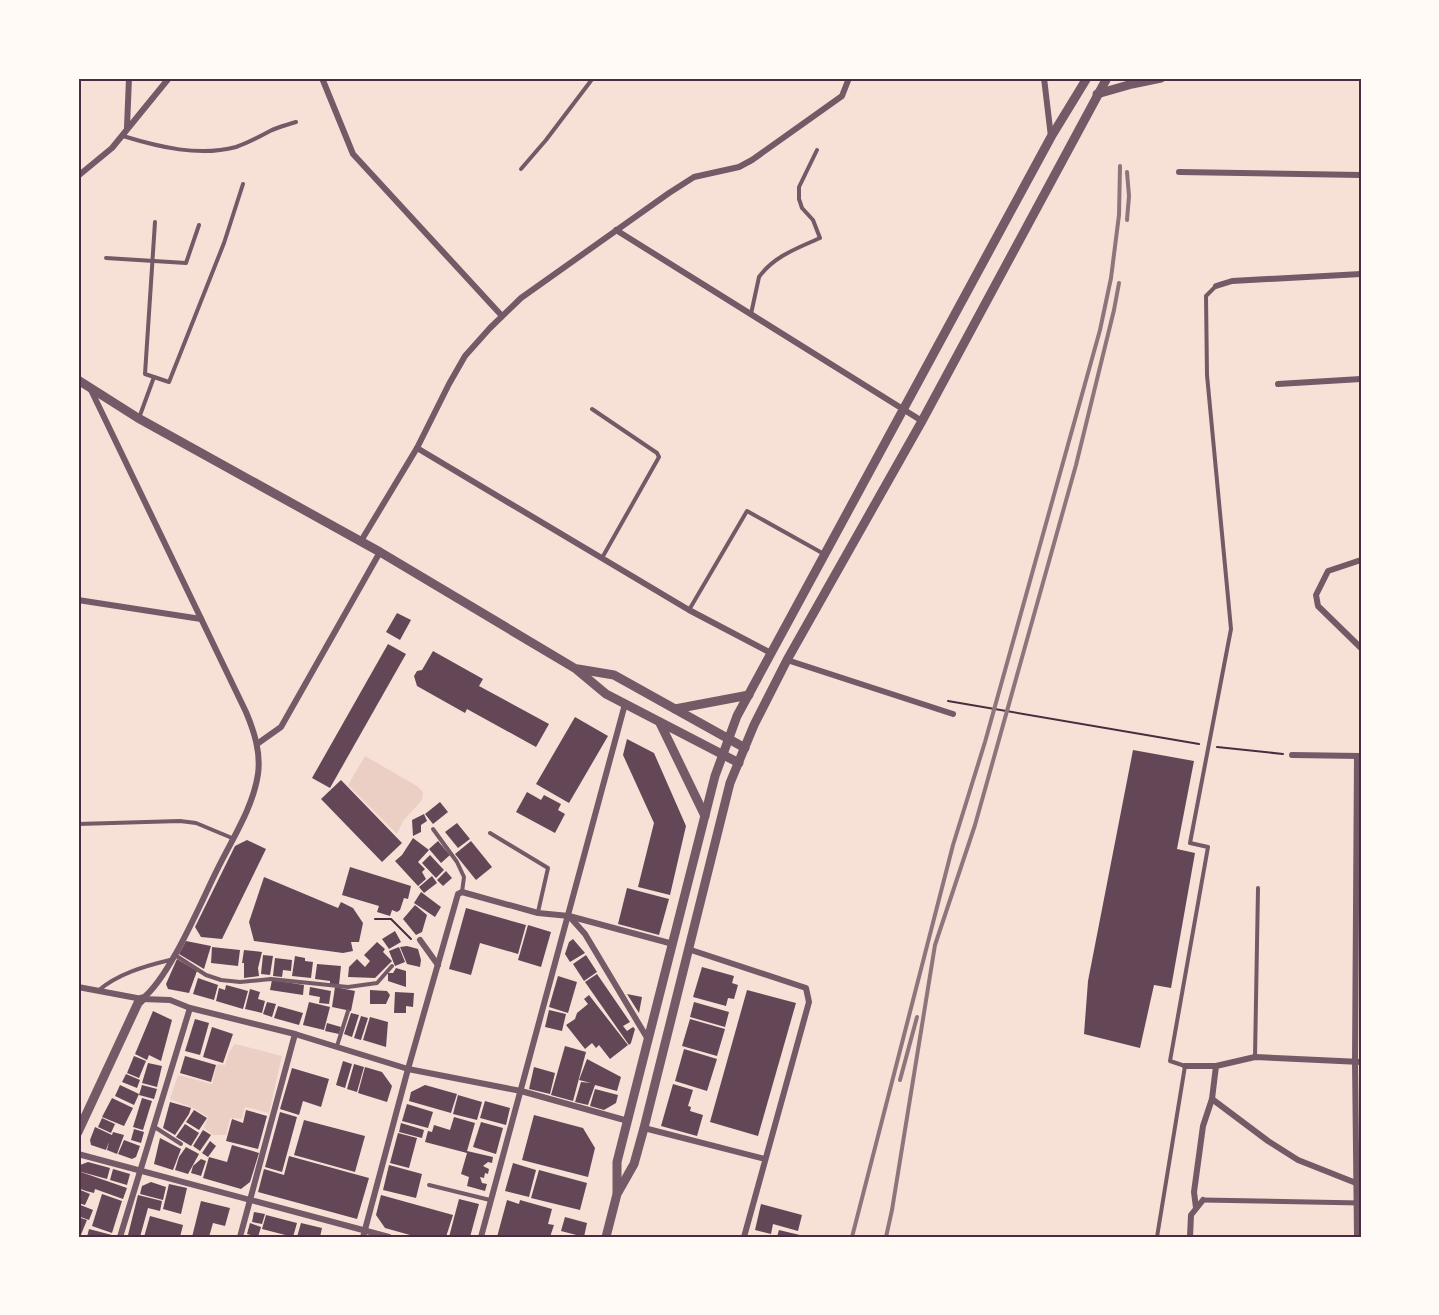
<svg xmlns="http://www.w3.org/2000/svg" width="1439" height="1315" font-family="'Noto Sans',sans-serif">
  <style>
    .green { fill: #ebcfc5 }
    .building { fill: #644757 }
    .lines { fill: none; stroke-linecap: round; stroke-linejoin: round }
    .path { stroke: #4a2c40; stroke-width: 2 }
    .service { stroke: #755966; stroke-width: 4 }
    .pedestrian { stroke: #755966; stroke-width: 5 }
    .minor { stroke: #755966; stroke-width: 6 }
    .tertiary { stroke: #755966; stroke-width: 9 }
    .rail { stroke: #8f747c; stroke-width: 4 }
    .neatline { fill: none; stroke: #4a2c40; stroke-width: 2 }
  </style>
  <rect width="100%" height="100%" fill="#f7e1d7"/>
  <g class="green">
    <path d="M365 756 417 786 423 792 422 800 403 821 397 834 348 785Z"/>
    <path d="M235 1044 282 1056 269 1113 245 1107 242 1119 230 1118 226 1135H213L204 1128 208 1117 193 1108 170 1099 178 1075 212 1084 217 1064 225 1065 229 1052Z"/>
  </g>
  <g class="building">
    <path d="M397 613 411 620 400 640 386 632Z"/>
    <path d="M388 644 406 654 330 788 312 778Z"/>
    <path d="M433 651 483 679 479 686 549 724 536 747 467 709 465 713 417 686 414 676 417 671 422 670Z"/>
    <path d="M575 717 608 736 569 803 536 784Z"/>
    <path d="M627 739 654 753 686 826 670 895 638 887 654 823 623 755Z"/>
    <path d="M1133 750 1194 761 1177 849 1195 853 1171 988 1154 985 1140 1048 1084 1034 1088 981Z"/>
    <path d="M341 780 402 843 382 862 321 799Z"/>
    <path d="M527 792 541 800 544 795 561 804 558 810 565 814 555 833 516 812Z"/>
    <path d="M440 802 448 812 433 824 425 814Z"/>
    <path d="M424 814 427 821 421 825V832L413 836 412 820Z"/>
    <path d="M457 823 470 839 458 848 445 832Z"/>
    <path d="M413 838 429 850 418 862 425 869 422 872 426 879 418 886 395 861 402 855Z"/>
    <path d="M247 840 266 849 222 939 201 937 195 927 235 846Z"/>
    <path d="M438 841 450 855 441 863 429 849Z"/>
    <path d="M471 841 492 867 476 880 455 854Z"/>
    <path d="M430 855 444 870 436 878 422 863Z"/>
    <path d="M350 867 411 886 408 899 404 898 400 910 397 912 392 910 390 916 377 912 379 906 342 895Z"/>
    <path d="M446 871 452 878 443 886 437 880Z"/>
    <path d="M432 876 437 883 424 893 419 887Z"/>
    <path d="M264 877 338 908 341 902 353 908 363 923 359 942H351L353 951 343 953 254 941 249 922Z"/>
    <path d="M627 888 669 899 659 935 618 924Z"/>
    <path d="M421 892 441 907 435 917 414 903Z"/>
    <path d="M415 905 427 915 422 932 416 935 403 919Z"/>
    <path d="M466 908 526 925 518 954 480 943 471 975 449 969Z"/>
    <path d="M528 925 551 932 541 967 518 960Z"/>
    <path d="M395 931 401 942 389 949 382 939Z"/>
    <path d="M573 939 585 953 570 962 565 954 569 942Z"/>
    <path d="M186 941 211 946 204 969 179 954Z"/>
    <path d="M377 942 385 949 383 952 392 961 375 978 348 977 349 967 357 959 365 967 370 961 364 955Z"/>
    <path d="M407 946 418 949 421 960 420 967 407 964 400 947Z"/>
    <path d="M212 947 240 950 238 966 211 963Z"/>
    <path d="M399 947 405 962 395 966 389 951Z"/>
    <path d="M244 950 262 952 258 968 259 976 244 978V963H242Z"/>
    <path d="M263 955 273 956 270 975 261 974Z"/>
    <path d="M586 955 597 972 584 981 573 964Z"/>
    <path d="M295 956 305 958V961L313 962 311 978 292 976Z"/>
    <path d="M275 958 292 960 291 971 283 970 282 977 273 976Z"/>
    <path d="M177 959 197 971 189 993 168 989 166 984Z"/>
    <path d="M317 964 341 966 339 985 330 984V981L315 979Z"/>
    <path d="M702 967 734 976 732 983 738 985 734 999 728 998 726 1006 693 997Z"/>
    <path d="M396 968 406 971V987L388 981V973H393Z"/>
    <path d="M597 974 630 1022 623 1026 627 1031 633 1027 635 1029 631 1043 629 1045 585 982Z"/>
    <path d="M558 976 577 982 568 1013 549 1007Z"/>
    <path d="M198 978 218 985 214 1000 193 994Z"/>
    <path d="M272 980 304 985 303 995 270 990Z"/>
    <path d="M226 985 248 991 243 1009 216 1001 219 988 225 990Z"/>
    <path d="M310 987 331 991 329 1004 319 1003 320 997 309 995Z"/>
    <path d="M335 987 355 991 351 1011 332 1007Z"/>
    <path d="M250 989 260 992 258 999 265 1001 262 1013 245 1009Z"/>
    <path d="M370 990 387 991 390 995 386 1004H370Z"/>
    <path d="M747 990 796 1003 758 1136 710 1122Z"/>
    <path d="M395 992 414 993 413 1007 406 1006V1013H394Z"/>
    <path d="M627 994 642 997 639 1013Z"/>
    <path d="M589 995 628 1045 610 1059 599 1045 596 1048 592 1043 585 1049 566 1025 575 1019 577 1013 588 1004 584 999Z"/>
    <path d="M267 1002 276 1004 272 1017 263 1014Z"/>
    <path d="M309 1002 330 1007 324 1030 303 1025Z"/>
    <path d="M694 1002 729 1012 725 1027 690 1017Z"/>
    <path d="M278 1006 303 1013 299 1025 274 1018Z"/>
    <path d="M549 1010 566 1014 562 1031 545 1027Z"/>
    <path d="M153 1011 172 1020 161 1061 149 1055 147 1060 135 1054Z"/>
    <path d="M351 1013 359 1015 352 1037 344 1034Z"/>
    <path d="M361 1016 368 1018 361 1040 354 1038Z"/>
    <path d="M370 1017 388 1022 386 1047 363 1040Z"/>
    <path d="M195 1019 209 1023 200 1055 185 1051Z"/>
    <path d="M690 1019 725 1029 717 1056 682 1046Z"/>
    <path d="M327 1023 341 1027 339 1034 325 1031Z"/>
    <path d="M212 1027 233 1034 223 1063 203 1057Z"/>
    <path d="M565 1046 586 1052 573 1101 551 1095Z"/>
    <path d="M684 1049 717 1059 707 1091 675 1081Z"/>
    <path d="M134 1056 146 1061 139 1078 127 1073Z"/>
    <path d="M185 1056 216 1065 211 1082 180 1073Z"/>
    <path d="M587 1059 621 1077 617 1091 595 1085 588 1105 575 1102 581 1082 591 1083 579 1080Z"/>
    <path d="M343 1061 352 1064 345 1088 336 1085Z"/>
    <path d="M148 1063 162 1066 157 1087 142 1083Z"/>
    <path d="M354 1064 364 1067 357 1092 347 1089Z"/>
    <path d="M365 1067 382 1072 392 1086 387 1102 358 1093Z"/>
    <path d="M534 1067 555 1073 550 1094 529 1089Z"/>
    <path d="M292 1068 329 1079 321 1107 303 1101 299 1115 280 1109Z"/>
    <path d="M126 1074 140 1080 137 1088 122 1082Z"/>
    <path d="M673 1084 693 1090 688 1106 691 1107 690 1111 703 1115 697 1136 661 1126Z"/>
    <path d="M120 1085 139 1094 134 1105 115 1096Z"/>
    <path d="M142 1085 157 1089 154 1099 139 1095Z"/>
    <path d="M425 1085 457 1094 451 1113 409 1101 411 1092Z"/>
    <path d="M595 1089 618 1095 616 1103 604 1110 590 1106Z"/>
    <path d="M458 1095 482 1102 477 1120 453 1114Z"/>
    <path d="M112 1098 133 1108 124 1126 102 1117Z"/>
    <path d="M142 1098 152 1101 143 1130 133 1127Z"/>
    <path d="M485 1101 510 1108 506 1125 480 1118Z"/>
    <path d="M170 1102 191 1108 189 1114 175 1135 163 1128Z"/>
    <path d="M407 1104 433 1112 428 1128 402 1121Z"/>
    <path d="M194 1110 207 1118 199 1130 186 1122Z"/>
    <path d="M246 1110 267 1116 258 1149 226 1141 232 1119 243 1123Z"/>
    <path d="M280 1112 297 1117 282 1172 265 1167Z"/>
    <path d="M534 1115 583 1128 595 1148 588 1177 522 1160Z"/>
    <path d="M454 1117 475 1123 467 1151 493 1157 492 1163 488 1162 483 1166 489 1169 488 1174 485 1173 484 1178 480 1177 482 1183 487 1184 485 1191 467 1186 469 1177 461 1174 467 1153 425 1142 428 1131 432 1132 434 1125 450 1130Z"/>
    <path d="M102 1118 115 1124 111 1133 98 1127Z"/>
    <path d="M304 1120 365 1136 355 1172 294 1155Z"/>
    <path d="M481 1122 503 1128 496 1154 473 1147Z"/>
    <path d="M401 1123 424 1130 422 1138 399 1132Z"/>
    <path d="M185 1124 199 1133 191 1146 176 1137Z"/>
    <path d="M95 1127 112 1135 113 1132 124 1135 117 1154 107 1150 109 1142 106 1150 91 1145 90 1140Z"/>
    <path d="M134 1129 144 1132 141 1143 131 1140Z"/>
    <path d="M203 1130 211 1135 200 1151 193 1146Z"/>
    <path d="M398 1133 417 1138 409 1168 390 1163Z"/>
    <path d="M160 1138 181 1149 173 1170 154 1164Z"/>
    <path d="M124 1140 140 1146 136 1157 132 1159 118 1154Z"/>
    <path d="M210 1141 216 1146 208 1157 202 1153Z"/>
    <path d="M232 1145 259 1153 250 1182 241 1189 203 1178 209 1157 227 1162Z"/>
    <path d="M186 1147 199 1154 188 1174 175 1170 179 1157Z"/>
    <path d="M289 1156 369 1178 357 1219 258 1192 264 1169 284 1175Z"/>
    <path d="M201 1159 206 1161 201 1176 191 1173 193 1166Z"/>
    <path d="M88 1162 110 1168 107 1179 78 1171 80 1165Z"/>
    <path d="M513 1163 536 1170 529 1197 505 1191Z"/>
    <path d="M389 1165 422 1174 416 1198 383 1190Z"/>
    <path d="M113 1169 130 1174 127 1185 110 1180Z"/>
    <path d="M539 1170 587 1183 580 1210 531 1198Z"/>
    <path d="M78 1171 127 1188 123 1199 95 1189 94 1193 86 1191 89 1181 86 1191 78 1188Z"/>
    <path d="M151 1182 166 1187 163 1200 140 1194 142 1186Z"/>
    <path d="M169 1184 187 1188 181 1214 163 1209Z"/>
    <path d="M78 1189 90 1194 85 1205 78 1203Z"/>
    <path d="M102 1194 122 1201 112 1233 92 1226Z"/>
    <path d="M138 1195 162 1201 160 1211 148 1208 140 1237H134L128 1235Z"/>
    <path d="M381 1195 453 1215 446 1237H417L385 1228 376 1215Z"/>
    <path d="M459 1199 479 1204 470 1237H449Z"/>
    <path d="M507 1200 519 1204 520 1200 552 1209 548 1224 554 1225 550 1237H497Z"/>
    <path d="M201 1201 230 1208 225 1226 213 1223 209 1237H192Z"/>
    <path d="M78 1204 93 1210 89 1220 78 1216Z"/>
    <path d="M761 1204 802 1215 798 1231 773 1224 771 1234 755 1230Z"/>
    <path d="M254 1212 265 1214 262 1224 252 1222Z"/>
    <path d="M266 1215 297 1223 293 1237 262 1229Z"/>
    <path d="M150 1216 183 1225 180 1237H144Z"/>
    <path d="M78 1217 87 1220 80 1237H78Z"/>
    <path d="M565 1217 587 1223 584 1237 561 1231Z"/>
    <path d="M250 1223 261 1227 258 1237 247 1234Z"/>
    <path d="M301 1223 322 1228 320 1237H297Z"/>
    <path d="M89 1229 112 1235 111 1237H87Z"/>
    <path d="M779 1230 804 1236 803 1237H777Z"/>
  </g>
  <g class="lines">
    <g class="path">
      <path d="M948 701 1199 744"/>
      <path d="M1217 747 1283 754"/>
      <path d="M375 919H391L411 939"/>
    </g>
    <g class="service">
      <path d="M123 136C159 147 199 157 236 147 248 143 259 137 270 131 278 127 287 125 296 122"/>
      <path d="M521 169 546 140 593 78"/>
      <path d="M106 258 186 263 199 225"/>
      <path d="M751 314 759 277C774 256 798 248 820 238L813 220 802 208 799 199V187L817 150"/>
      <path d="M154 377 145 374 155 222"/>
      <path d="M592 409 657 453 659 457 602 558"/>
      <path d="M139 418 154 377 169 382 224 243 243 184"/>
      <path d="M689 610 747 511 824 554"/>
      <path d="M78 824 180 821 196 823 232 838"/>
      <path d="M433 829 457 862 464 877 462 892"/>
      <path d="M490 833 548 868 538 912"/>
      <path d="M175 955 206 975 221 980 240 982 271 979 348 987 377 983 392 966"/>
      <path d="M98 991C117 974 145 966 170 960"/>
      <path d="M337 1046 348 1011"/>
      <path d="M1255 1057 1258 888"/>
      <path d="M153 1126 181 1144"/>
      <path d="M429 1185 490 1200"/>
      <path d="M1157 1237 1185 1066 1170 1061 1208 847 1190 843 1231 629 1207 375 1206 296 1216 286"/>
    </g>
    <path class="pedestrian" d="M1203 1200 1361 1203"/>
    <g class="minor">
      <path d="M322 78 353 154 502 316"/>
      <path d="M1044 78 1051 137"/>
      <path d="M127 127 129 78"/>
      <path d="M1179 172 1361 175"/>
      <path d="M78 176 112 148 169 78"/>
      <path d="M616 230 922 421"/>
      <path d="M1216 286 1232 281 1361 274"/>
      <path d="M1278 384 1361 379"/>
      <path d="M91 390 246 712C254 731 261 752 258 774 253 808 232 839 217 870 200 904 170 977 142 999"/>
      <path d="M417 448 689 610 771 653"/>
      <path d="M361 541 417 448 449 384 465 356 490 328 521 298 669 193 694 177 739 167 752 160 842 96 849 78"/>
      <path d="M1361 560 1328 571 1316 595 1318 606 1361 648"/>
      <path d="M78 600 201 619"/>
      <path d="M787 660 953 714"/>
      <path d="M257 744 281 727 380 552"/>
      <path d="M1292 755 1360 756"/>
      <path d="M569 916 585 934 649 1041"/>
      <path d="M420 940 438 965"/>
      <path d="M688 949 806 988 809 1002 744 1237"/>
      <path d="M78 987 142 999 170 1000 190 1008 295 1034 408 1069 521 1091 628 1121"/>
      <path d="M1185 1066H1216L1255 1057 1361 1062"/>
      <path d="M1212 1099 1268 1141 1298 1160 1356 1183"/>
      <path d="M644 1128 765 1159"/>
      <path d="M78 1154 389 1237"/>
      <path d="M1196 1208 1194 1192 1203 1126 1212 1099 1216 1066"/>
      <path d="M120 1237 190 1008"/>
      <path d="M240 1237 295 1034"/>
      <path d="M363 1237 408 1069 458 894 462 892 538 913 569 916 673 944"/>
      <path d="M481 1237 625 704"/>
      <path d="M1190 1237 1191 1215 1203 1200"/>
      <path d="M1357 1237 1355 1062 1357 756"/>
    </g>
    <g class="tertiary">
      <path d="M1097 94 1132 84 1161 78"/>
      <path d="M78 380 138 418 380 552 576 669 606 694 739 763"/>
      <path d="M578 669 614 675 745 748"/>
      <path d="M675 709 749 695"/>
      <path d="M660 723 705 816"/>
      <path d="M78 1132 138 1003 142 999"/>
      <path d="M617 1192V1162L715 776 737 716 1051 137 1087 78"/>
      <path d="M606 1237 617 1194 634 1164 644 1128 730 783 754 725 787 660 922 421 1107 78"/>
    </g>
    <g class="rail">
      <path d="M1127 220 1129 196 1127 172"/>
      <path d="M900 1080 917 1017"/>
      <path d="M852 1237 953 845 985 742 1100 330 1111 278 1119 215 1120 166"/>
      <path d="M886 1237 892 1210 935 945 975 825 1076 465 1114 310 1119 283"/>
    </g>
  </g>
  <rect width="1439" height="1315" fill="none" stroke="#fffaf5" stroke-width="159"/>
  <rect x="80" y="80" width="1280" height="1156" class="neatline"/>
</svg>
